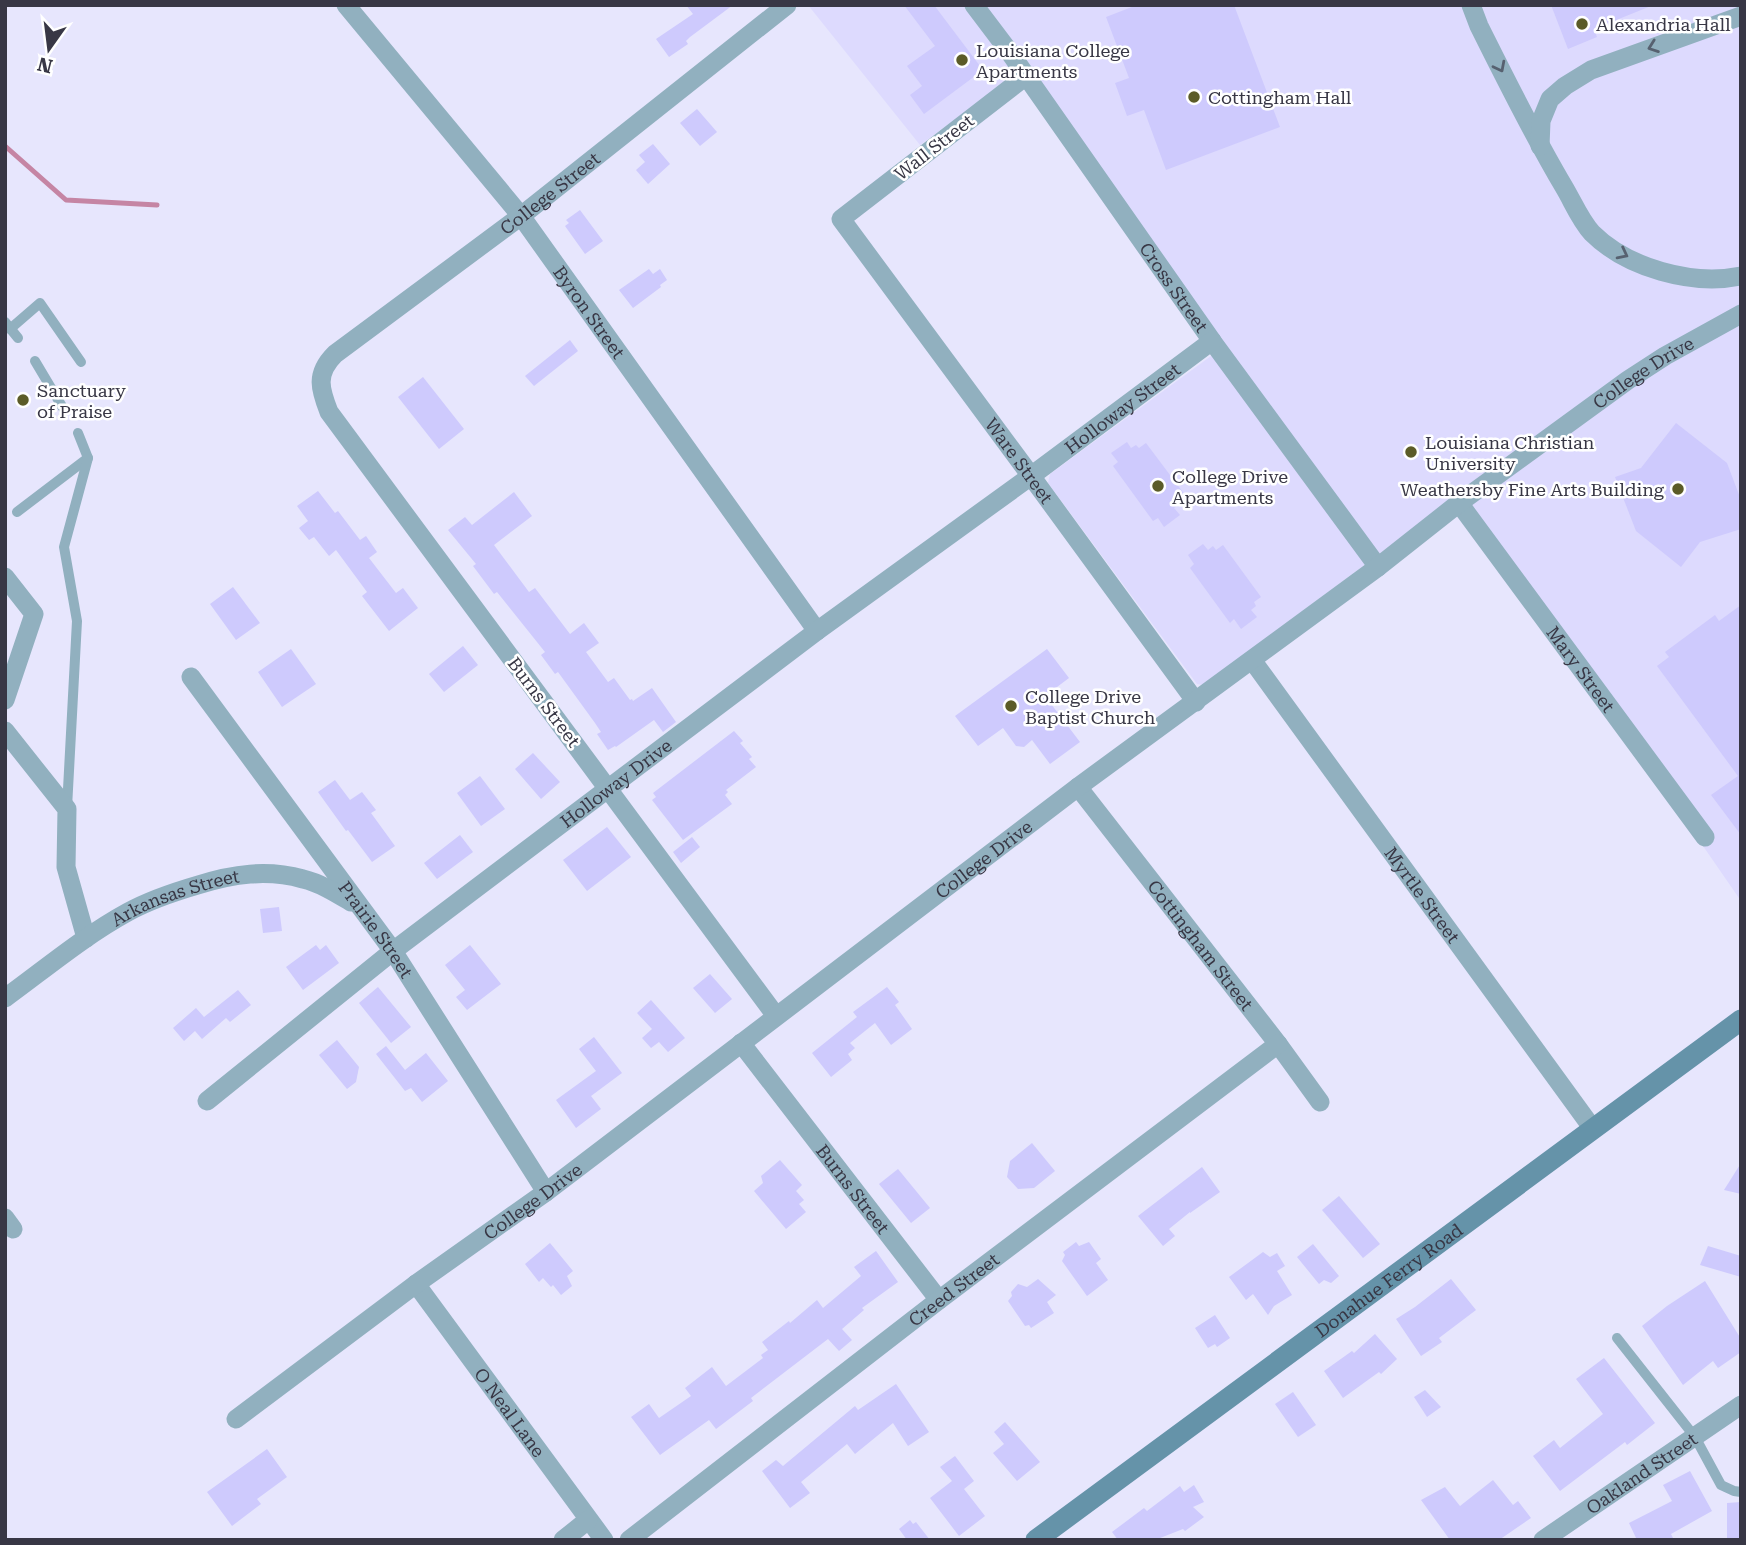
<svg xmlns="http://www.w3.org/2000/svg" width="1746" height="1545" font-family="'Roboto Serif',serif">
  <style>
    .built { fill: #dddafe }
    .lines { fill: none; stroke-linecap: round; stroke-linejoin: round }
    .stream { stroke: #c585a4; stroke-width: 5 }
    .building { fill: #cecafd }
    .lane { stroke: #91b0bf; stroke-width: 10 }
    .street { stroke: #91b0bf; stroke-width: 19 }
    .secondary { stroke: #6593a9; stroke-width: 21 }
    .oneway { stroke: #576170 }
    .poi-dot { fill: #5b5b28; stroke: #fff; stroke-width: 2.5 }
    .labels { text-anchor: middle; dominant-baseline: central; stroke-width: 5; stroke-linejoin: round; paint-order: stroke }
    .poi-label { font-size: 18px; fill: #383745; stroke: #fff; text-anchor: start }
    .street-label { font-size: 18px; fill: #383745; stroke: #fff }
  </style>
  <rect width="100%" height="100%" fill="#e7e6fd"/>
  <path class="built" d="M808 5H1741V901L1460 494 1203 685 1197 684 1048 483 1050 474 1222 348 1023 69 920 145Z"/>
  <g class="lines">
    <path class="stream" d="M5 146 66 200 157 205"/>
  </g>
  <g class="building">
    <path d="M686 5H733L690 37 686 41 688 44 669 57 656 39 693 14Z"/>
    <path d="M904 5H934L983 70 924 114 910 95 922 86 907 66 935 46Z"/>
    <path d="M1137 5H1234L1280 127 1166 170 1144 110 1127 116 1115 83 1129 78 1106 17Z"/>
    <path d="M1551 5H1651V6L1594 29 1597 37 1568 49Z"/>
    <path d="M697 109 717 132 700 146 680 123Z"/>
    <path d="M653 144 670 164 648 184 636 170 645 162 639 155Z"/>
    <path d="M580 210 603 241 585 254 565 226 569 223 566 220Z"/>
    <path d="M649 269 653 274 660 269 667 280 660 285 661 287 633 308 619 290Z"/>
    <path d="M570 340 578 351 534 386 525 376Z"/>
    <path d="M423 377 464 429 439 449 398 397Z"/>
    <path d="M1676 423 1727 463 1741 500V529L1700 542 1681 567 1636 531 1615 477 1641 468Z"/>
    <path d="M1127 442 1131 448 1136 445 1139 448 1146 443 1185 495 1177 501 1180 504 1174 508 1180 515 1164 527 1158 518 1153 521 1113 466 1118 462 1111 453Z"/>
    <path d="M318 491 335 513 338 511 360 540 366 536 377 552 369 558 396 593 403 588 418 608 389 631 362 596 367 592 336 550 329 556 314 537 309 540 299 528 308 521 297 506Z"/>
    <path d="M514 492 532 516 494 545 529 592 535 588 570 634 584 623 599 643 586 652 608 682 614 678 630 700 632 699 633 701 652 688 676 722 663 732 654 720 616 747 615 746 608 750 597 734 601 732 595 723 558 672 555 674 541 655 545 652 497 592 494 594 473 566 476 564 448 530 465 517 472 525Z"/>
    <path d="M1203 544 1208 550 1213 546 1216 550 1223 545 1261 597 1254 602 1256 606 1251 610 1257 617 1241 629 1234 619 1230 623 1190 568 1194 564 1188 555Z"/>
    <path d="M233 587 260 623 236 640 210 604Z"/>
    <path d="M1741 605V835L1711 795 1738 776 1657 666 1669 657 1665 652 1715 615 1719 621Z"/>
    <path d="M463 646 478 665 444 692 429 674Z"/>
    <path d="M291 649 316 684 282 707 258 672Z"/>
    <path d="M1047 649 1069 678 1045 696 1080 742 1050 764 1032 740 1024 747 1016 746 1003 728 978 746 955 716Z"/>
    <path d="M734 731 743 741 740 743 752 757 749 759 756 767 726 790 728 792 725 795 732 804 683 840 652 800 656 797 653 793Z"/>
    <path d="M533 753 560 782 541 799 515 769Z"/>
    <path d="M480 776 505 809 481 826 457 793Z"/>
    <path d="M335 780 350 800 362 792 376 810 371 813 395 846 372 862 348 830 346 831 318 792Z"/>
    <path d="M607 827 631 857 587 891 563 860Z"/>
    <path d="M460 835 473 852 437 879 424 863Z"/>
    <path d="M692 837 700 847 681 863 673 852Z"/>
    <path d="M279 907 282 931 263 933 260 909Z"/>
    <path d="M316 945 320 950 326 945 339 963 303 990 286 967Z"/>
    <path d="M470 945 501 984 467 1010 456 997 465 990 445 965Z"/>
    <path d="M710 974 732 999 715 1013 693 988Z"/>
    <path d="M378 987 411 1027 391 1043 359 1003Z"/>
    <path d="M887 987 899 1002 895 1005 912 1029 891 1045 875 1023 850 1043 855 1048 848 1054 852 1060 831 1077 812 1053 857 1017 853 1012Z"/>
    <path d="M238 990 251 1005 230 1022 226 1018 202 1039 195 1031 184 1041 173 1028 196 1008 204 1017Z"/>
    <path d="M651 1000 685 1038 668 1052 659 1042 651 1048 642 1038 652 1029 637 1013Z"/>
    <path d="M594 1037 622 1073 591 1096 601 1109 576 1128 556 1100 596 1071 579 1049Z"/>
    <path d="M337 1040 359 1067 356 1082 347 1089 319 1055Z"/>
    <path d="M386 1046 405 1070 426 1053 448 1081 422 1102 411 1088 405 1091 376 1054Z"/>
    <path d="M1032 1143 1055 1171 1034 1188 1018 1189 1007 1177 1010 1161Z"/>
    <path d="M780 1160 802 1185 796 1191 804 1200 799 1204 806 1212 786 1229 754 1191 763 1183 761 1176Z"/>
    <path d="M1741 1163V1194L1724 1190Z"/>
    <path d="M1202 1167 1220 1192 1190 1213V1212L1169 1229 1175 1236 1163 1246 1138 1216Z"/>
    <path d="M898 1169 930 1208 911 1223 879 1184Z"/>
    <path d="M1339 1196 1380 1244 1363 1258 1322 1210Z"/>
    <path d="M1076 1242 1079 1246 1089 1242 1101 1259 1096 1263 1108 1280 1087 1296 1062 1261 1065 1255 1063 1252Z"/>
    <path d="M550 1243 573 1271 567 1276 572 1286 561 1295 553 1285 551 1287 543 1278 539 1282 525 1264Z"/>
    <path d="M1313 1244 1339 1276 1331 1283 1324 1280 1319 1284 1297 1257Z"/>
    <path d="M1708 1246 1741 1256V1277L1700 1265Z"/>
    <path d="M876 1251 898 1282 862 1308 864 1310 842 1329 852 1340 839 1351 828 1339 751 1398 753 1401 716 1429 709 1420 660 1455 631 1417 649 1404 659 1418 691 1396 685 1388 712 1367 726 1386 763 1358 761 1355 768 1350 762 1342 789 1321 790 1323 817 1300 823 1308 861 1276 854 1267Z"/>
    <path d="M1263 1252 1270 1257 1277 1253 1285 1266 1277 1271 1292 1295 1274 1306 1268 1315 1253 1294 1246 1300 1229 1277Z"/>
    <path d="M1038 1279 1056 1295 1047 1302 1054 1313 1031 1328 1029 1325 1025 1326 1008 1301 1012 1296 1011 1292 1018 1284 1027 1287Z"/>
    <path d="M1451 1279 1476 1310 1439 1338 1442 1342 1421 1356 1396 1319 1415 1307Z"/>
    <path d="M1705 1281 1741 1339V1352L1718 1368 1713 1361 1683 1385 1642 1326 1667 1306Z"/>
    <path d="M1215 1315 1230 1338 1217 1347 1215 1344 1208 1348 1195 1328Z"/>
    <path d="M1375 1334 1397 1359 1381 1374 1379 1372 1343 1398 1324 1371 1352 1351 1354 1353Z"/>
    <path d="M1604 1358 1655 1423 1627 1445 1625 1442 1560 1491 1533 1456 1554 1440 1560 1448 1603 1414 1576 1379Z"/>
    <path d="M896 1384 929 1432 908 1446 893 1423 855 1454 847 1444 801 1482 810 1493 790 1508 762 1471 776 1460 783 1466 855 1406 858 1410Z"/>
    <path d="M1425 1390 1441 1407 1427 1417 1414 1397Z"/>
    <path d="M1293 1392 1316 1425 1298 1437 1275 1404Z"/>
    <path d="M1005 1422 1040 1462 1017 1481 993 1453 1004 1444 994 1432Z"/>
    <path d="M267 1449 287 1477 257 1499 261 1504 232 1526 207 1492Z"/>
    <path d="M955 1456 974 1481 964 1489 985 1516 959 1536 930 1498 952 1481 940 1467Z"/>
    <path d="M1690 1471 1712 1511 1671 1534 1674 1540H1637L1629 1523 1672 1501 1663 1485Z"/>
    <path d="M1493 1480 1513 1505 1518 1501 1531 1518 1499 1540H1450L1421 1500 1445 1487 1460 1506Z"/>
    <path d="M1194 1485 1204 1502 1193 1507 1204 1517 1185 1531 1183 1529 1155 1540H1118L1112 1532 1144 1508 1147 1511 1180 1486 1184 1492Z"/>
    <path d="M1741 1502V1540H1727V1503Z"/>
    <path d="M910 1520 913 1524 916 1522 930 1540H907L899 1529Z"/>
  </g>
  <g class="lines">
    <g class="lane">
      <path d="M5 322 18 338"/>
      <path d="M10 329 40 303 81 362"/>
      <path d="M35 361 63 408"/>
      <path d="M17 512 88 458"/>
      <path d="M67 808 77 621 64 547 88 458 78 433"/>
      <path d="M1617 1338 1695 1437 1721 1485 1734 1491 1741 1492"/>
    </g>
    <g class="street">
      <path id="s1" d="M346 5 521 216 817 631"/>
      <path id="s2" d="M974 5 1008 50 1212 341 1378 567"/>
      <path d="M1471 5 1479 26C1506 80 1533 135 1564 187 1573 202 1580 220 1592 233 1627 268 1692 286 1741 276"/>
      <path id="s3" d="M1026 76 841 219 1031 476 1196 702"/>
      <path d="M1540 146 1541 121 1550 99 1565 86 1591 70 1741 16"/>
      <path id="s4" d="M1459 503 1705 837"/>
      <path d="M5 577 34 614 5 700"/>
      <path id="s5" d="M1252 660 1593 1129"/>
      <path id="s6" d="M191 677 393 951 546 1192"/>
      <path d="M5 731 67 809 66 867 86 938"/>
      <path id="s7" d="M1078 787 1278 1044 1320 1102"/>
      <path id="s8" d="M5 998C45 969 84 936 128 912 150 900 174 892 198 885 233 874 267 869 303 879 320 883 336 893 351 902"/>
      <path id="s9" d="M776 1016 329 412C320 389 315 374 335 354L521 216 787 5"/>
      <path id="s10" d="M741 1043 939 1300"/>
      <path id="s11" d="M207 1101 393 951 817 631 1031 476 1212 341"/>
      <path d="M5 1218 13 1229"/>
      <path id="s12" d="M416 1284 604 1540"/>
      <path id="s13" d="M236 1419 416 1284 546 1192 1078 787 1378 567 1459 503 1628 380 1665 356 1741 314"/>
      <path d="M563 1540 588 1520"/>
      <path id="s14" d="M629 1540 939 1300 1278 1044"/>
      <path id="s15" d="M1543 1540 1741 1405"/>
    </g>
    <path class="secondary" id="s16" d="M1036 1540 1741 1020"/>
  </g>
  <defs><path id="oneway-chevron" d="M-2-3.5L2.5 0L-2 3.5" fill="none" stroke-width="1.6" stroke-linecap="round" stroke-linejoin="round" transform="scale(1.75)"/></defs>
  <g class="oneway">
    <use href="#oneway-chevron" transform="translate(1653 47) rotate(160)"/>
    <use href="#oneway-chevron" transform="translate(1500 67) rotate(63)"/>
    <use href="#oneway-chevron" transform="translate(1623 254) rotate(27)"/>
  </g>
  <g class="poi-dot">
    <circle cx="1582" cy="24" r="7"/>
    <circle cx="962" cy="60" r="7"/>
    <circle cx="1194" cy="97" r="7"/>
    <circle cx="23" cy="400" r="7"/>
    <circle cx="1411" cy="452" r="7"/>
    <circle cx="1158" cy="486" r="7"/>
    <circle cx="1678" cy="489" r="7"/>
    <circle cx="1011" cy="706" r="7"/>
  </g>
  <g class="labels">
    <g class="poi-label">
      <text x="1596" y="24">Alexandria Hall</text>
      <text x="976" y="50">Louisiana College<tspan x="976" dy="21">Apartments</tspan></text>
      <text x="1208" y="97">Cottingham Hall</text>
      <text x="37" y="390">Sanctuary<tspan x="37" dy="21">of Praise</tspan></text>
      <text x="1425" y="442">Louisiana Christian<tspan x="1425" dy="21">University</tspan></text>
      <text x="1172" y="476">College Drive<tspan x="1172" dy="21">Apartments</tspan></text>
      <text x="1664" y="489" text-anchor="end">Weathersby Fine Arts Building</text>
      <text x="1025" y="696">College Drive<tspan x="1025" dy="21">Baptist Church</tspan></text>
    </g>
    <g class="street-label">
      <text transform="translate(934 147) rotate(-38)">Wall Street</text>
      <text stroke="none"><textPath href="#s9" startOffset="1083">College Street</textPath></text>
      <text stroke="none"><textPath href="#s2" startOffset="346">Cross Street</textPath></text>
      <text stroke="none"><textPath href="#s1" startOffset="392">Byron Street</textPath></text>
      <text stroke="none"><textPath href="#s13" startOffset="1754">College Drive</textPath></text>
      <text stroke="none"><textPath href="#s11" startOffset="1148">Holloway Street</textPath></text>
      <text stroke="none"><textPath href="#s3" startOffset="534">Ware Street</textPath></text>
      <text stroke="none"><textPath href="#s4" startOffset="206">Mary Street</textPath></text>
      <text transform="translate(544 702) rotate(53)">Burns Street</text>
      <text stroke="none"><textPath href="#s11" startOffset="518">Holloway Drive</textPath></text>
      <text stroke="none"><textPath href="#s13" startOffset="934">College Drive</textPath></text>
      <text stroke="none"><textPath href="#s5" startOffset="290">Myrtle Street</textPath></text>
      <text stroke="none"><textPath href="#s8" startOffset="200">Arkansas Street</textPath></text>
      <text stroke="none"><textPath href="#s6" startOffset="313">Prairie Street</textPath></text>
      <text stroke="none"><textPath href="#s7" startOffset="200">Cottingham Street</textPath></text>
      <text stroke="none"><textPath href="#s10" startOffset="184">Burns Street</textPath></text>
      <text stroke="none"><textPath href="#s13" startOffset="368">College Drive</textPath></text>
      <text stroke="none"><textPath href="#s16" startOffset="438">Donahue Ferry Road</textPath></text>
      <text stroke="none"><textPath href="#s14" startOffset="410">Creed Street</textPath></text>
      <text stroke="none"><textPath href="#s12" startOffset="159">O Neal Lane</textPath></text>
      <text stroke="none"><textPath href="#s15" startOffset="119">Oakland Street</textPath></text>
    </g>
  </g>
  <rect width="1746" height="1545" fill="none" stroke="#383745" stroke-width="14"/>
  <g transform="translate(49 49) rotate(194)" stroke="#ffffff" stroke-width="5" paint-order="stroke">
  <path d="M0-5L12 26L0 18L-12 26Z" fill="#383745"/>
  <text y="-10" font-size="19" font-weight="bold" text-anchor="middle" fill="#383745">N</text>
  </g>
</svg>
